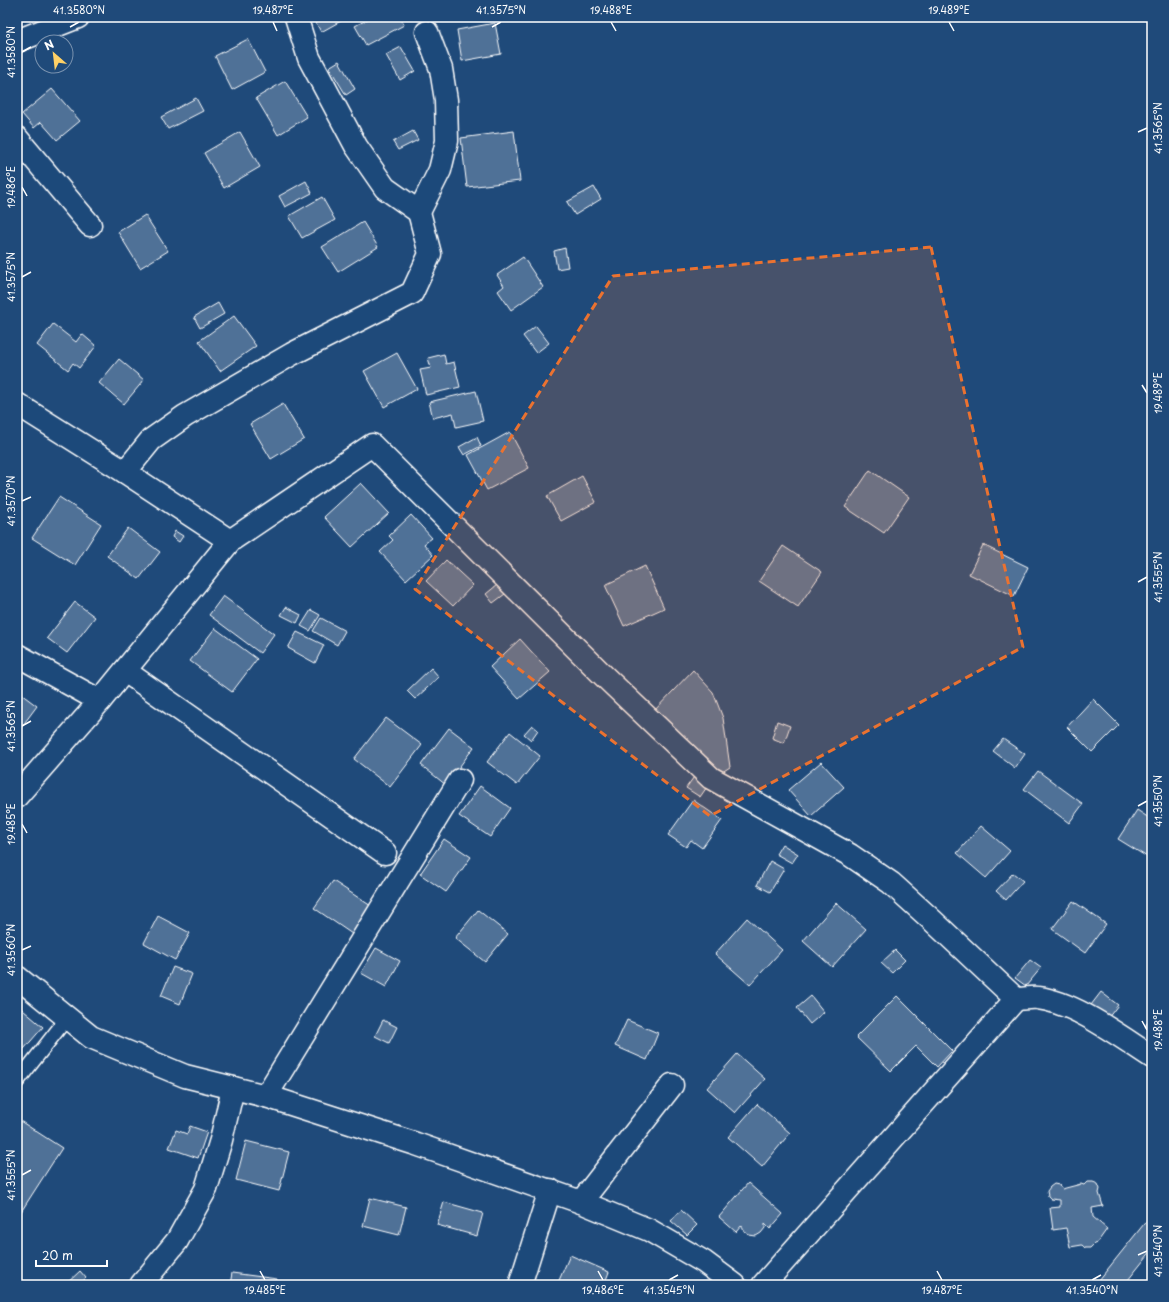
<svg xmlns="http://www.w3.org/2000/svg" width="1169" height="1302" font-family="'Playpen Sans',sans-serif">
  <style>
    .building { fill: #507197; stroke: #fff }
    .lines { fill: none; stroke-linecap: round; stroke-linejoin: round }
    .service-casing { stroke: #fff; stroke-width: 16 }
    .minor-casing { stroke: #fff; stroke-width: 25 }
    .tertiary-casing { stroke: #fff; stroke-width: 25 }
    .service { stroke: #1f4a7a; stroke-width: 13 }
    .minor { stroke: #1f4a7a; stroke-width: 22 }
    .tertiary { stroke: #1f4a7a; stroke-width: 22 }
    .marked { fill: #eb7230; fill-opacity: 0.2; stroke: #eb7230; stroke-width: 3; stroke-dasharray: 8 5; stroke-linejoin: round }
    .ticks { fill: none; stroke: #fff; stroke-width: 1.5 }
    .neatline { fill: none; stroke: #fff; stroke-width: 1.5 }
    .ticks-label { font-size: 10px; text-anchor: middle; fill: #fff }
  </style>
  <rect width="100%" height="100%" fill="#1f4a7a"/>
  <filter id="ink" filterUnits="userSpaceOnUse"><feTurbulence type="fractalNoise" baseFrequency=".025" numOctaves="2"/><feDisplacementMap in="SourceGraphic" scale="8" xChannelSelector="R" yChannelSelector="G"/><feConvolveMatrix kernelMatrix="1 2 1 2 8 2 1 2 1" color-interpolation-filters="sRGB"/></filter>
  <g filter="url(#ink)">
    <g class="building">
      <path d="M313 17H348L321 32Z"/>
      <path d="M367 17H400L404 25 366 45 355 26 368 19Z"/>
      <path d="M495 23 501 54 462 61 457 30Z"/>
      <path d="M248 39 265 72 232 90 215 56Z"/>
      <path d="M401 47 415 71 400 80 386 55Z"/>
      <path d="M339 61 355 89 346 95 329 67Z"/>
      <path d="M285 81 307 117 278 135 256 98Z"/>
      <path d="M52 89 80 121 57 140 41 122 34 128 22 114Z"/>
      <path d="M196 98 203 111 168 129 161 117Z"/>
      <path d="M413 131 418 140 398 150 393 142Z"/>
      <path d="M514 131 520 181 467 187 461 138Z"/>
      <path d="M240 132 260 167 224 188 204 153Z"/>
      <path d="M306 181 312 193 285 207 279 196Z"/>
      <path d="M594 187 601 199 575 215 567 202Z"/>
      <path d="M322 197 335 220 302 238 289 216Z"/>
      <path d="M145 215 168 251 140 268 118 232Z"/>
      <path d="M363 222 378 247 338 272 322 247Z"/>
      <path d="M565 248 568 267 557 269 554 251Z"/>
      <path d="M523 257 543 287 511 310 498 291 504 286 497 275Z"/>
      <path d="M218 303 224 314 200 328 194 317Z"/>
      <path d="M234 316 256 346 220 371 199 341Z"/>
      <path d="M53 324 76 342 82 334 96 346 79 368 73 363 68 370 37 345Z"/>
      <path d="M536 326 549 343 536 353 523 336Z"/>
      <path d="M397 353 417 389 384 407 364 371Z"/>
      <path d="M444 354 446 364 454 362 460 387 426 395 420 370 431 368 428 358Z"/>
      <path d="M119 359 144 380 124 404 99 383Z"/>
      <path d="M476 391 483 421 456 427 453 413 433 418 429 402Z"/>
      <path d="M283 404 304 439 271 459 250 424Z"/>
      <path d="M510 432 529 468 487 490 468 455Z"/>
      <path d="M477 437 481 446 464 455 459 447Z"/>
      <path d="M870 470 909 497 884 533 845 507Z"/>
      <path d="M582 476 596 502 561 521 547 496Z"/>
      <path d="M361 483 389 513 352 547 324 517Z"/>
      <path d="M59 497 101 524 75 565 32 538Z"/>
      <path d="M411 515 432 538 424 544 433 555 406 580 380 552 393 540 389 536Z"/>
      <path d="M128 528 160 552 139 579 107 556Z"/>
      <path d="M175 531 183 536 179 542 172 537Z"/>
      <path d="M983 545 1028 567 1014 596 969 574Z"/>
      <path d="M783 546 822 572 798 607 759 581Z"/>
      <path d="M446 560 473 585 453 606 426 581Z"/>
      <path d="M645 566 664 608 624 626 605 585Z"/>
      <path d="M497 585 505 594 493 603 486 594Z"/>
      <path d="M223 596 274 634 260 653 209 615Z"/>
      <path d="M75 602 95 617 67 653 47 638Z"/>
      <path d="M286 607 301 615 297 623 281 615Z"/>
      <path d="M311 610 320 615 310 631 301 626Z"/>
      <path d="M321 618 345 631 337 645 313 631Z"/>
      <path d="M215 628 257 659 232 692 190 661Z"/>
      <path d="M297 632 324 645 315 663 288 648Z"/>
      <path d="M520 639 550 672 519 699 490 667Z"/>
      <path d="M431 668 439 677 415 699 407 691Z"/>
      <path d="M693 670 713 692 723 718 730 767 716 776 653 712Z"/>
      <path d="M17 691 37 706 17 733Z"/>
      <path d="M1093 699 1119 725 1092 752 1067 727Z"/>
      <path d="M386 718 422 745 390 787 354 759Z"/>
      <path d="M777 721 790 726 784 743 772 738Z"/>
      <path d="M532 725 538 730 531 740 524 734Z"/>
      <path d="M449 728 474 747 446 785 421 765Z"/>
      <path d="M510 732 540 756 517 785 487 762Z"/>
      <path d="M1003 739 1025 754 1015 768 993 751Z"/>
      <path d="M821 762 844 787 811 816 788 790Z"/>
      <path d="M1038 771 1083 804 1069 823 1024 789Z"/>
      <path d="M696 774 709 784 700 797 686 788Z"/>
      <path d="M480 786 510 808 490 837 459 816Z"/>
      <path d="M693 800 722 820 702 848 691 840 686 847 668 835Z"/>
      <path d="M1137 810 1152 820V860L1118 839Z"/>
      <path d="M981 826 1010 851 986 878 957 853Z"/>
      <path d="M444 839 471 857 446 892 420 874Z"/>
      <path d="M782 844 798 854 792 863 776 854Z"/>
      <path d="M770 861 784 869 770 892 757 885Z"/>
      <path d="M1013 873 1023 881 1006 900 996 891Z"/>
      <path d="M333 881 371 906 352 934 314 908Z"/>
      <path d="M1073 901 1106 924 1085 953 1052 929Z"/>
      <path d="M836 903 866 929 832 967 803 941Z"/>
      <path d="M478 910 508 934 485 962 455 938Z"/>
      <path d="M158 916 190 933 175 960 144 943Z"/>
      <path d="M747 918 782 950 750 985 715 954Z"/>
      <path d="M376 948 400 961 386 987 361 973Z"/>
      <path d="M895 950 905 960 892 973 881 963Z"/>
      <path d="M1030 960 1041 968 1026 986 1015 978Z"/>
      <path d="M173 967 192 974 180 1004 161 996Z"/>
      <path d="M1101 992 1118 1005 1108 1018 1091 1005Z"/>
      <path d="M811 996 824 1012 810 1024 797 1008Z"/>
      <path d="M897 996 952 1051 937 1067 916 1046 891 1071 856 1037Z"/>
      <path d="M17 1005 43 1027 24 1049 17 1042Z"/>
      <path d="M1152 1016V1031L1145 1026Z"/>
      <path d="M383 1020 397 1027 389 1043 375 1036Z"/>
      <path d="M627 1020 658 1033 647 1060 615 1046Z"/>
      <path d="M737 1054 765 1079 735 1113 707 1088Z"/>
      <path d="M757 1104 790 1133 762 1167 728 1137Z"/>
      <path d="M17 1119 62 1148 17 1218Z"/>
      <path d="M190 1126 207 1132 198 1158 169 1148 176 1130 187 1134Z"/>
      <path d="M246 1141 289 1152 279 1191 236 1180Z"/>
      <path d="M1087 1182H1093L1098 1184 1100 1189 1099 1193 1103 1206 1092 1208 1093 1217 1107 1229 1097 1243 1094 1244 1090 1248H1085L1082 1245 1070 1247 1066 1228 1053 1230 1050 1208 1060 1207V1200L1051 1199 1048 1196 1047 1191 1050 1187 1054 1184 1059 1185 1062 1189 1081 1184 1084 1185Z"/>
      <path d="M748 1183 783 1214 770 1229 765 1224V1228L761 1233 756 1236 749 1235 744 1231 742 1225 736 1232 719 1217Z"/>
      <path d="M370 1198 406 1207 399 1235 363 1226Z"/>
      <path d="M444 1202 483 1213 477 1236 437 1225Z"/>
      <path d="M681 1210 697 1225 687 1235 671 1221Z"/>
      <path d="M1152 1214V1250L1124 1285H1095Z"/>
      <path d="M570 1255 609 1272 604 1285H557Z"/>
      <path d="M80 1271 86 1278 79 1285H65Z"/>
      <path d="M232 1273 277 1279 276 1285H230Z"/>
    </g>
    <g class="lines">
      <defs>
        <path id="service" d="M17 1082 67 1018"/>
        <g id="minor">
          <path d="M296 17 309 58 356 146 385 188 419 212"/>
          <path d="M17 41 78 17"/>
          <path d="M17 138 90 225"/>
          <path d="M17 404 125 472 230 541"/>
          <path d="M125 472 151 440 185 416 292 354 412 293 430 254 419 212 440 170 447 141 446 100 441 69 427 32"/>
          <path d="M17 655 100 701"/>
          <path d="M125 671 385 853"/>
          <path d="M17 796 100 701 230 541 372 445 604 676 711 778 850 855 891 883 933 921 1016 999C1023 999 1031 997 1038 998 1074 1002 1121 1037 1152 1057"/>
          <path d="M266 1096 460 780"/>
          <path d="M581 1202 672 1085"/>
          <path d="M141 1285 177 1241 206 1189 221 1140 233 1088"/>
          <path d="M520 1285 550 1190"/>
          <path d="M763 1285 1016 999"/>
        </g>
        <path id="tertiary" d="M17 977 91 1037 185 1076 266 1096 416 1144 581 1202 649 1230 704 1262 735 1285"/>
      </defs>
      <use href="#service" class="service-casing"/>
      <use href="#minor" class="minor-casing"/>
      <use href="#tertiary" class="tertiary-casing"/>
      <use href="#service" class="service"/>
      <use href="#minor" class="minor"/>
      <use href="#tertiary" class="tertiary"/>
    </g>
  </g>
  <path class="marked" d="M931 247 1023 647 710 816 415 589 613 276Z"/>
  <path class="ticks" d="M273 22 277 31M611 22 616 31M949 22 954 31M70 27 79 22M492 27 501 22M22 52 31 47M1138 132 1147 128M22 187 27 196M22 277 31 272M1142 385 1147 393M22 501 31 497M1138 582 1147 577M22 726 31 721M1138 806 1147 801M22 824 27 833M22 950 31 946M1142 1021 1147 1030M22 1175 31 1170M1138 1255 1147 1251M260 1271 265 1280M598 1271 603 1280M937 1271 942 1280M669 1280 678 1275M1092 1280 1101 1275"/>
  <rect width="1169" height="1302" fill="none" stroke="#1f4a7a" stroke-width="44"/>
  <g transform="translate(54 54) rotate(332)"><circle r="19" fill="#1f4a7a" stroke="#7992af"/>
  <path d="M0-3L7 15L0 10L-7 15Z" fill="#ffd166"/>
  <text y="-6" font-size="11" font-weight="bold" text-anchor="middle" fill="#ffffff">N</text>
  </g>
  <path d="M36 1260v6h71v-6" fill="none" stroke="#ffffff" stroke-width="2"/>
  <text x="42" y="1260" font-size="12" fill="#ffffff" stroke="#1f4a7a" stroke-width="3" paint-order="stroke">20 m</text>
  <rect x="22" y="22" width="1125" height="1258" class="neatline"/>
  <g class="ticks-label">
    <text x="79" y="14">41.3580°N</text>
    <text x="273" y="14">19.487°E</text>
    <text x="501" y="14">41.3575°N</text>
    <text x="611" y="14">19.488°E</text>
    <text x="949" y="14">19.489°E</text>
    <text transform="translate(11 52) rotate(-90)" y="4">41.3580°N</text>
    <text transform="translate(1158 128) rotate(-90)" y="4">41.3565°N</text>
    <text transform="translate(11 187) rotate(-90)" y="4">19.486°E</text>
    <text transform="translate(11 277) rotate(-90)" y="4">41.3575°N</text>
    <text transform="translate(1158 393) rotate(-90)" y="4">19.489°E</text>
    <text transform="translate(11 501) rotate(-90)" y="4">41.3570°N</text>
    <text transform="translate(1158 577) rotate(-90)" y="4">41.3555°N</text>
    <text transform="translate(11 726) rotate(-90)" y="4">41.3565°N</text>
    <text transform="translate(1158 801) rotate(-90)" y="4">41.3550°N</text>
    <text transform="translate(11 824) rotate(-90)" y="4">19.485°E</text>
    <text transform="translate(11 950) rotate(-90)" y="4">41.3560°N</text>
    <text transform="translate(1158 1030) rotate(-90)" y="4">19.488°E</text>
    <text transform="translate(11 1175) rotate(-90)" y="4">41.3555°N</text>
    <text transform="translate(1158 1251) rotate(-90)" y="4">41.3540°N</text>
    <text x="265" y="1294">19.485°E</text>
    <text x="603" y="1294">19.486°E</text>
    <text x="669" y="1294">41.3545°N</text>
    <text x="942" y="1294">19.487°E</text>
    <text x="1092" y="1294">41.3540°N</text>
  </g>
</svg>
